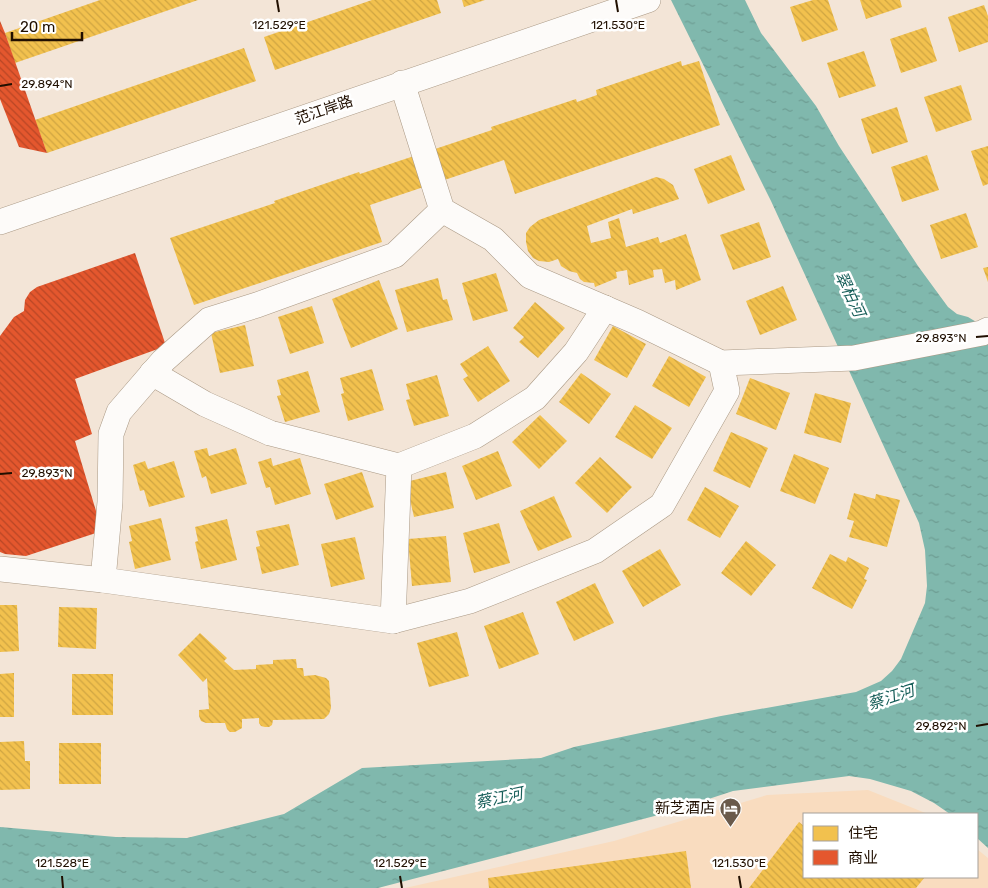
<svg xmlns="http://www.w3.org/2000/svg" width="988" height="888" font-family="Rubik,'Noto Sans SC',sans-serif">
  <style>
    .built { fill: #f9dcbf }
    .water { fill: url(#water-ripples) }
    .homes { fill: url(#homes-back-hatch) }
    .shops { fill: url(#shops-back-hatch) }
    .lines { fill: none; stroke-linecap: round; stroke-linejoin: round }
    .minor-casing { stroke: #aa9985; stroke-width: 26 }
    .minor { stroke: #fdfbf9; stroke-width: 25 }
    .ticks { fill: none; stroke: #200f00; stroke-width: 2 }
    .labels { text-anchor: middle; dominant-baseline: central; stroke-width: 5; stroke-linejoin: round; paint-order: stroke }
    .street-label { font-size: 15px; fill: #200f00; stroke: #fff }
    .poi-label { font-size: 15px; fill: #200f00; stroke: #fff; text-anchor: end }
    .water-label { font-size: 16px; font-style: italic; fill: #175e59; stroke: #fff }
    .ticks-label { font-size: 12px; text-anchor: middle; fill: #200f00; stroke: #fff; stroke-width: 5; stroke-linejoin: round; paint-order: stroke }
  </style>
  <defs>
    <pattern id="water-ripples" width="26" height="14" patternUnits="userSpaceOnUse" patternTransform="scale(1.25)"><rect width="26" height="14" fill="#80b8ad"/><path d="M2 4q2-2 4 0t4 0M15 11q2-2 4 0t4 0" fill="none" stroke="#6e9d93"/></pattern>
    <pattern id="homes-back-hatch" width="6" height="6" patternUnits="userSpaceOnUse" patternTransform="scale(1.25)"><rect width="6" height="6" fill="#f2c14e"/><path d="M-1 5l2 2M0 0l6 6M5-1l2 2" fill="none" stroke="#cfa542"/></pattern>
    <pattern id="shops-back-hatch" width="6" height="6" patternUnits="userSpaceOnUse" patternTransform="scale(1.25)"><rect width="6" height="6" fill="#e4572e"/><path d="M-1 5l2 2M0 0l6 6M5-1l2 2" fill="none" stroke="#b84625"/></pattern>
  </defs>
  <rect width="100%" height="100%" fill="#f3e5d7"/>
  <path class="built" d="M868 790 928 814H804V877H977V849L988 858V888H405L614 841 767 795Z"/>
  <path class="water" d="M671 0H745L761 33 816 106 839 146 918 266 948 307 957 314 968 317 978 323 988 341V848L977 838V814H950L934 803 911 791 870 779 849 776 733 791 666 813 378 888H0V827L116 837 187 838 284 814 362 768 541 758 574 747 721 716 856 692 881 681 892 671 901 659 925 603 927 586 925 550 919 523 771 201Z"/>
  <g class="homes">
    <path d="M100 0H198L15 63 5 33Z"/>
    <path d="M372 0H437L441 13 275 70 264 37Z"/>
    <path d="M462 0H485L464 7Z"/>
    <path d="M813 0H828L838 30 802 42 790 7Z"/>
    <path d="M860 0H900L902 7 866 19Z"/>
    <path d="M984 5 988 16V42L959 52 948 17Z"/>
    <path d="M926 27 937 61 901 73 890 39Z"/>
    <path d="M244 48 256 81 47 153 35 120Z"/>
    <path d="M864 51 876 86 839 98 827 63Z"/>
    <path d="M681 61 682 66 699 61 720 125 515 194 504 160 370 205 382 242 194 305 170 238 275 203 274 201 359 172 360 174 492 130 491 127 576 99 577 102 597 95 596 90Z"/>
    <path d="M961 85 972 120 936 132 924 97Z"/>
    <path d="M897 107 908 142 872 154 861 119Z"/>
    <path d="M988 146V184L983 186 971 151Z"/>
    <path d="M731 155 745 190 708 204 694 169Z"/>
    <path d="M927 155 939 190 902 202 891 167Z"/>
    <path d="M656 177 664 179 673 185 679 199 633 214 632 209 587 226 591 243 611 238 608 222 619 218 626 247 658 237 660 243 686 234 701 280 676 290 675 280 665 283 662 269 653 270 654 277 629 285 627 270 616 272 617 278 595 287 594 283 584 282 580 279 577 273 569 271 561 266 558 259 549 262 539 261 533 258 528 251 526 242V233L530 227 539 220Z"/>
    <path d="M966 213 978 247 941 259 930 225Z"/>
    <path d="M759 222 771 257 733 270 720 235Z"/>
    <path d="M988 267V282L983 268Z"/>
    <path d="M136 273 146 302 128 308 141 347 91 364 77 325 61 330 51 302Z"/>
    <path d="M496 273 508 311 473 321 462 283Z"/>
    <path d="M438 278 443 300 447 299 453 320 407 332 395 290Z"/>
    <path d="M379 280 398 329 351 348 332 299Z"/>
    <path d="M783 286 797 320 760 335 746 301Z"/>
    <path d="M535 302 565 328 538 358 519 342 524 337 513 328Z"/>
    <path d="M312 306 324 343 290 354 278 317Z"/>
    <path d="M245 325 254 366 220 373 211 333Z"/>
    <path d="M613 326 646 344 627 378 594 360Z"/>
    <path d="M488 346 510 381 478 402 463 379 468 376 460 364Z"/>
    <path d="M669 356 706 377 689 407 652 386Z"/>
    <path d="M372 369 384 410 348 421 341 394 344 393 340 378Z"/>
    <path d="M308 371 320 412 285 422 277 396 281 395 277 380Z"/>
    <path d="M581 373 611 394 589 424 559 402Z"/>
    <path d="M437 375 449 416 414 426 406 400 410 399 406 384Z"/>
    <path d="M750 378 790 393 776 430 736 414Z"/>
    <path d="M815 393 851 403 841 443 804 433Z"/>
    <path d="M78 397 88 426 70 433 83 471 33 488 19 449 2 454 0 447V423Z"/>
    <path d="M635 405 672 428 652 459 615 437Z"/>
    <path d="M540 415 567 441 539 469 512 442Z"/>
    <path d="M731 432 768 448 750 488 713 471Z"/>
    <path d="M207 448 209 456 236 448 247 484 211 494 206 476 202 478 194 451Z"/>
    <path d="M498 451 512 486 476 500 462 466Z"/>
    <path d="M794 454 829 468 815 504 780 491Z"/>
    <path d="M600 457 632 487 607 513 575 483Z"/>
    <path d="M271 458 273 466 300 458 311 494 275 505 270 487 266 488 258 462Z"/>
    <path d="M145 461 148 469 174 461 185 497 149 507 144 490 140 491 133 465Z"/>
    <path d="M362 472 374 507 336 520 324 484Z"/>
    <path d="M446 472 454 508 414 517 406 482Z"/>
    <path d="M705 487 739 506 720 538 687 520Z"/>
    <path d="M854 493 875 499 876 494 900 500 887 547 849 537 854 521 847 519Z"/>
    <path d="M554 496 572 537 538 551 520 511Z"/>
    <path d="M161 518 171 560 135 569 129 542 132 541 129 526Z"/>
    <path d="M227 519 237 560 201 569 195 542 198 541 195 527Z"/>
    <path d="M499 523 510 563 474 573 463 533Z"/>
    <path d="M289 524 299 565 262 574 256 547 260 546 256 531Z"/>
    <path d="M446 536 451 582 412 586 408 539Z"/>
    <path d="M355 537 365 579 331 587 321 544Z"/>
    <path d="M746 541 776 565 751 596 721 573Z"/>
    <path d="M660 549 681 585 643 607 622 571Z"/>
    <path d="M830 554 846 562 848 557 869 568 864 579 867 580 852 609 812 588Z"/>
    <path d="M595 583 614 623 574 641 556 602Z"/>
    <path d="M0 605H17L19 651 0 652Z"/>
    <path d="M59 607 97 608 96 649 58 647Z"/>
    <path d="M523 612 539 654 499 669 484 626Z"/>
    <path d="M457 632 469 676 429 687 417 643Z"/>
    <path d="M200 633 227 658 224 661 234 670 256 669V665L273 664V660L296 659 297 668H303L304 676 315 675 326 678 329 681 331 708 329 714 324 719 273 720 272 725 269 727H265L261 726 259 723V718L242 719V728L235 732H230L227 729 225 723H206L201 721 199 716V710L209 709 207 678 203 682 178 655Z"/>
    <path d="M14 673V717H0V674Z"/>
    <rect x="72" y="674" width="41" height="41"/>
    <path d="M24 741 25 761H30V789L0 790V742Z"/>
    <rect x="59" y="743" width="42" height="41"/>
    <path d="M799 822 804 826V877H925L916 888H749Z"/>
    <path d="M686 851 691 888H489L488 878Z"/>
  </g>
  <g class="shops">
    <path d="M0 21 5 33 47 153 19 147 0 99Z"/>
    <path d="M135 253 166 346 75 379 92 434 75 441 102 531 26 556 5 554 0 552V336L14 317 24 311 25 300 30 292 37 287Z"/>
  </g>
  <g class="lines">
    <defs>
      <g id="minor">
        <path d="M402 83 442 210 493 239 530 276 637 322 721 363 854 358 982 333 988 330"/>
        <path d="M0 222 648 0"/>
        <path d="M152 373 205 404 270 433 399 466 475 436 535 398 576 352 605 308"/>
        <path d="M0 569 103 580 393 621 470 601 595 551 662 505 727 391 721 363"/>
        <path d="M103 580 110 502 111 434 119 412 163 361 209 320 257 305 395 255 442 210"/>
        <path d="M393 621 399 466"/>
      </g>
    </defs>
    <use href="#minor" class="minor-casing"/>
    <use href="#minor" class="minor"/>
  </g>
  <path class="ticks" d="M277 0 279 12M616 0 618 12M0 86 12 84M976 337 988 336M0 474 12 473M976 726 988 724M62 876 63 888M400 876 402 888M739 876 741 888"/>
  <defs>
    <symbol id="hotel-pin" viewBox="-11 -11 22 30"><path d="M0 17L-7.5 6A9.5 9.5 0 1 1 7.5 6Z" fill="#6a5a4b" stroke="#fff"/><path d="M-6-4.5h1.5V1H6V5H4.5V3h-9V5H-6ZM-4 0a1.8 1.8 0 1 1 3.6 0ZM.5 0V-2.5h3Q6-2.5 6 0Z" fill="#fff"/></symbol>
  </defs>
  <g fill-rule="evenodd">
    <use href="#hotel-pin" x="718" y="796" width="25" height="34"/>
  </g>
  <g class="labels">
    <g class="street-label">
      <text transform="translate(324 110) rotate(-19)">范江岸路</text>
    </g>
    <g class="poi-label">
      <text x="715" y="808">新芝酒店</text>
    </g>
    <g class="water-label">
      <text transform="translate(850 294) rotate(65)">翠柏河</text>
      <text transform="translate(891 697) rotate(-18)">蔡江河</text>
      <text transform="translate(499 798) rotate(-12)">蔡江河</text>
    </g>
  </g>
  <g class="ticks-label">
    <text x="279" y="29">121.529°E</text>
    <text x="618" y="29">121.530°E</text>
    <text x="47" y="88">29.894°N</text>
    <text x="941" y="342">29.893°N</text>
    <text x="47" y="477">29.893°N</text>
    <text x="941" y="730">29.892°N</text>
    <text x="62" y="867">121.528°E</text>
    <text x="400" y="867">121.529°E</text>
    <text x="739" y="867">121.530°E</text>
  </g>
  <rect x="803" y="813" width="175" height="65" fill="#ffffff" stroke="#a69f99"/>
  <rect x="813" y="826" width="25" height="15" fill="#f2c14e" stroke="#a69f99"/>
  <text x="848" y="838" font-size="15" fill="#200f00">住宅</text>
  <rect x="813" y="850" width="25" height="15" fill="#e4572e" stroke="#a69f99"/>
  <text x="848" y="863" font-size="15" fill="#200f00">商业</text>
  <path d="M12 32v8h70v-8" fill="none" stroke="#200f00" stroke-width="2.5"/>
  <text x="20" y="32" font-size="15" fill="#200f00" stroke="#ffffff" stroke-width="4" paint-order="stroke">20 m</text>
</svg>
